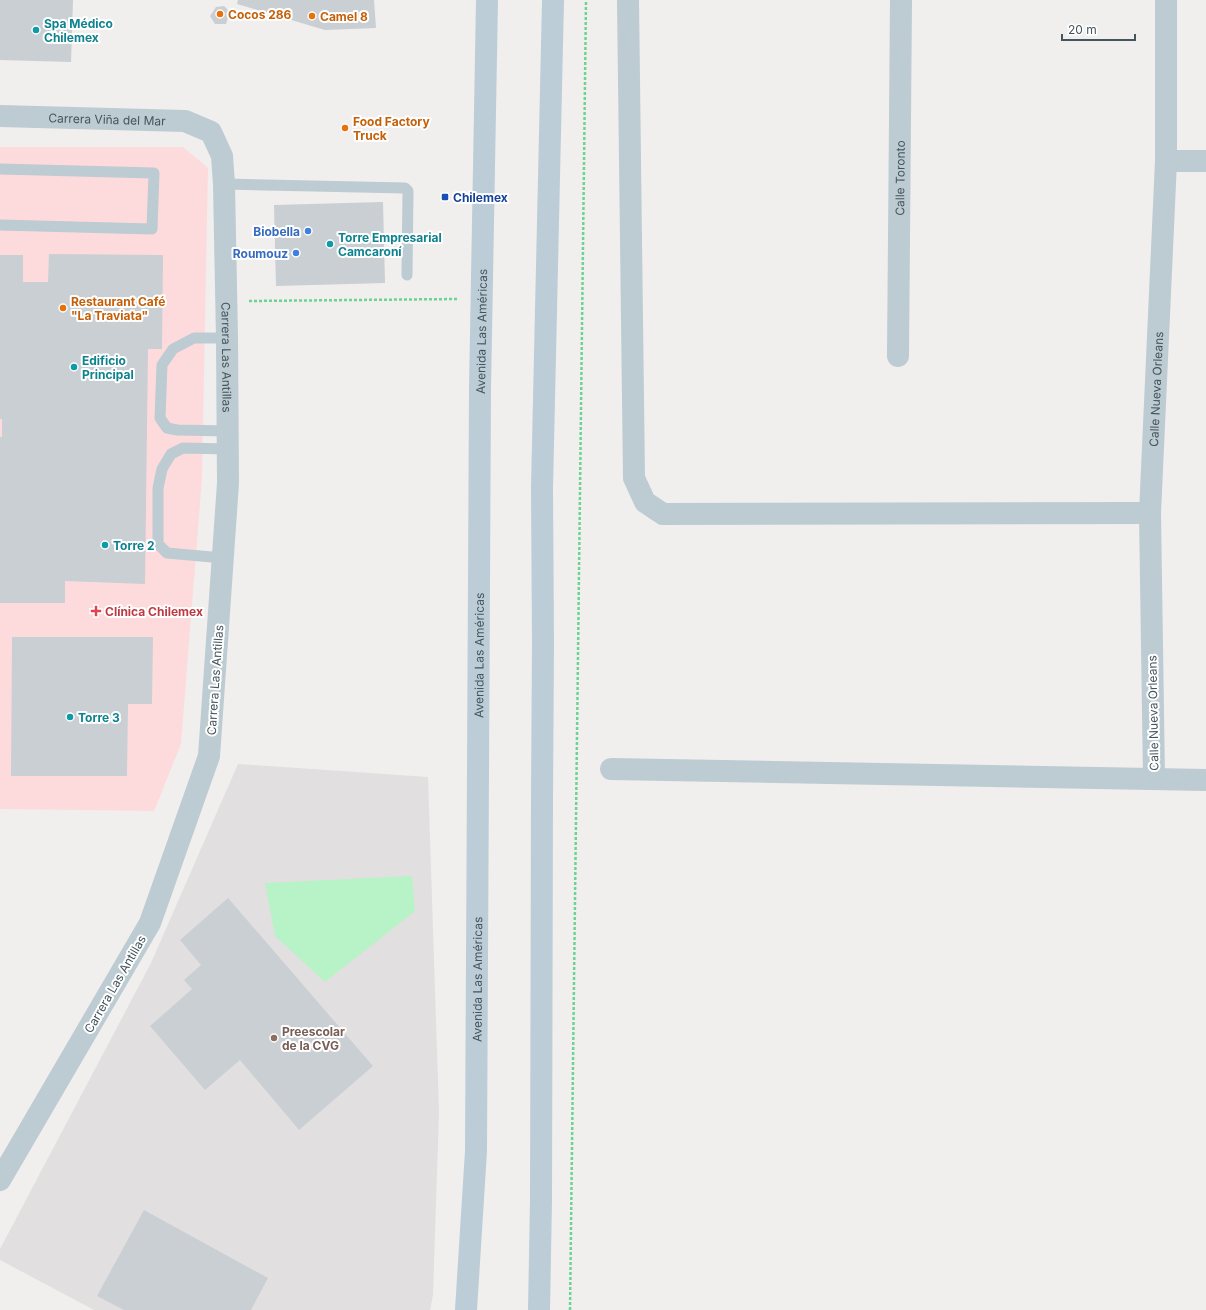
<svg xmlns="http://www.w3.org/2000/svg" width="1206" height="1310" font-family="Inter,sans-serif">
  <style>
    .education { fill: #e2dfe0 }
    .medical { fill: #fddbdd }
    .green { fill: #b7f3c6 }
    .building { fill: #c9cfd3 }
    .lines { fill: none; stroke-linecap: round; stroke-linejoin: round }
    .path { stroke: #6cd492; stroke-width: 2.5; stroke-dasharray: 3 2; stroke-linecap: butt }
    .lane { stroke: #bdcbd2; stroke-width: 11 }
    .street { stroke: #bdcbd2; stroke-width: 22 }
    .secondary { stroke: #bccdd7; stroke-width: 22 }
    .food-dot { fill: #e8710a; stroke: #fff; stroke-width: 1.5 }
    .culture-dot { fill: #0f9aa8; stroke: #fff; stroke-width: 1.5 }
    .transit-dot { fill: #1a4fb4; stroke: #fff; stroke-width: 1.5 }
    .shop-dot { fill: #3f7fe0; stroke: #fff; stroke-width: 1.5 }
    .health-dot { fill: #e0444e; stroke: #fff; stroke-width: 1.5 }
    .education-dot { fill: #8d6e63; stroke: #fff; stroke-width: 1.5 }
    .labels { text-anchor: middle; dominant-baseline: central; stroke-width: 4; stroke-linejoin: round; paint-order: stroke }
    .food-label { font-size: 12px; font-weight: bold; fill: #c56008; stroke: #fff; text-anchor: start }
    .culture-label { font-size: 12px; font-weight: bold; fill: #0d838f; stroke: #fff; text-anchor: start }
    .street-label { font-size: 12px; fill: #44555d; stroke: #fff }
    .transit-label { font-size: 12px; font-weight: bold; fill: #164399; stroke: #fff; text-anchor: start }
    .shop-label { font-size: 12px; font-weight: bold; fill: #366cbe; stroke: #fff; text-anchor: end }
    .health-label { font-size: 12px; font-weight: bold; fill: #be3a42; stroke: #fff; text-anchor: start }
    .education-label { font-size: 12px; font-weight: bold; fill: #785e54; stroke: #fff; text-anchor: start }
  </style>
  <rect width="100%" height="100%" fill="#f1eeee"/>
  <path class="education" d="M238 764 428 777 439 1112 433 1295 430 1310H94L0 1260V1249L151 963Z"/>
  <path class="medical" d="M0 147H183L208 168 202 478 181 744 154 811 0 809Z"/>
  <path class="green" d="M412 876 415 911 325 982 275 936 265 883Z"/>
  <g class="building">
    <path d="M0 0H73L71 62 0 60Z"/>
    <path d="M238 0H374L376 28 325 30 237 4Z"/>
    <path d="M224 6 230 12 226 24H215L210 16 216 7Z"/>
    <path d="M383 202 385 283 276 286 274 205Z"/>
    <path d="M49 254 163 255 162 349H148L145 584 65 581V603H0V437H2V419H0V255H23V282H48Z"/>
    <path d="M12 637H153L152 704H128L127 776H11Z"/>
    <path d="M228 898 373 1066 299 1130 240 1060 205 1090 150 1026 192 989 184 980 201 965 180 940Z"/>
    <path d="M144 1210 268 1278 251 1310H124L97 1296Z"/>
  </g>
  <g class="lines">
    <g class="path">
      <path d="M249 301 458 299"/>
      <path d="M570 1310 586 0"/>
    </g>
    <g class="lane">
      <path d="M0 169 154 173 152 229 0 225"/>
      <path d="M224 184 405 188 408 191 407 275"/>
      <path d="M227 338H194L173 349 162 365 160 418 167 428 177 430 228 431"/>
      <path d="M223 558 167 553 158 544V488L162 469 171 454 183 448 228 449"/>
    </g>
    <g class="street">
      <path d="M628 0 634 478 645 502 663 514 1150 513"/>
      <path id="s1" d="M0 116 185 121 211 132 222 156 224 184 227 338 228 483 209 756 150 923 0 1180"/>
      <path d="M1166 161H1206"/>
      <path id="s2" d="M898 356 901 0"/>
      <path d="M611 769 1206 780"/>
      <path id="s3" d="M1154 778 1150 513 1166 161V0"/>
    </g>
    <g class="secondary">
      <path id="s4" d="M466 1310 476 1151 480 389 487 0"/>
      <path d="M539 1310 541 1201 542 798 543 643 542 488 553 0"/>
    </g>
  </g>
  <g class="food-dot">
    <circle cx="220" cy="14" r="4"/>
    <circle cx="312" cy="16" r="4"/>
    <circle cx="345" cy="128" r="4"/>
    <circle cx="63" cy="308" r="4"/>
  </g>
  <g class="culture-dot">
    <circle cx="36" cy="30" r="4"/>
    <circle cx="330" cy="244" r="4"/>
    <circle cx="74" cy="367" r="4"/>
    <circle cx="105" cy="545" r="4"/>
    <circle cx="70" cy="717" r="4"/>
  </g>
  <rect class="transit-dot" x="441" y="193" width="8" height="8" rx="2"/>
  <g class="shop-dot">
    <circle cx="308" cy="231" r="4"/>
    <circle cx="296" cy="253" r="4"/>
  </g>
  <path class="health-dot" d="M94 605h4v4h4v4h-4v4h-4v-4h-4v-4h4z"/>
  <circle class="education-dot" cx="274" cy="1038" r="4"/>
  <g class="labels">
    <g class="food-label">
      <text x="228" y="14">Cocos 286</text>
      <text x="320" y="16">Camel 8</text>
      <text x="353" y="121">Food Factory<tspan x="353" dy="14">Truck</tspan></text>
      <text x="71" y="301">Restaurant Café<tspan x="71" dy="14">"La Traviata"</tspan></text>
    </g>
    <g class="culture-label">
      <text x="44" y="23">Spa Médico<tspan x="44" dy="14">Chilemex</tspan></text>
      <text x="338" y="237">Torre Empresarial<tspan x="338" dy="14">Camcaroní</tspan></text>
      <text x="82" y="360">Edificio<tspan x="82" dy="14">Principal</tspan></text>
      <text x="113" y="545">Torre 2</text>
      <text x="78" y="717">Torre 3</text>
    </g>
    <g class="street-label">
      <text stroke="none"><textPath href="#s1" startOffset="107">Carrera Viña del Mar</textPath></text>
      <text stroke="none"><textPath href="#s2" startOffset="178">Calle Toronto</textPath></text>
      <text stroke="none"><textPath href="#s4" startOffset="979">Avenida Las Américas</textPath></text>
      <text stroke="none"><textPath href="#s1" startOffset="441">Carrera Las Antillas</textPath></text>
      <text stroke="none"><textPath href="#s3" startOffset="389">Calle Nueva Orleans</textPath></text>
      <text stroke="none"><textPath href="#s4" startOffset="655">Avenida Las Américas</textPath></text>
      <text transform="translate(215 680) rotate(-86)">Carrera Las Antillas</text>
      <text transform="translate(1153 713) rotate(-91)">Calle Nueva Orleans</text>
      <text stroke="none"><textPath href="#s4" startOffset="331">Avenida Las Américas</textPath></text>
      <text transform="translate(115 984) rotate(-60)">Carrera Las Antillas</text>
    </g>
    <g class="transit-label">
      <text x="453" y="197">Chilemex</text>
    </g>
    <g class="shop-label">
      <text x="300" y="231">Biobella</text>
      <text x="288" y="253">Roumouz</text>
    </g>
    <g class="health-label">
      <text x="105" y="611">Clínica Chilemex</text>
    </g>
    <g class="education-label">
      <text x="282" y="1031">Preescolar<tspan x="282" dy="14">de la CVG</tspan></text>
    </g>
  </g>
  <path d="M1062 34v6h73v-6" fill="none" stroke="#44555d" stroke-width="2"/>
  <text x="1068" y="34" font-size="12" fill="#44555d" stroke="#ffffff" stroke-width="3" paint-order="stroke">20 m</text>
</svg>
